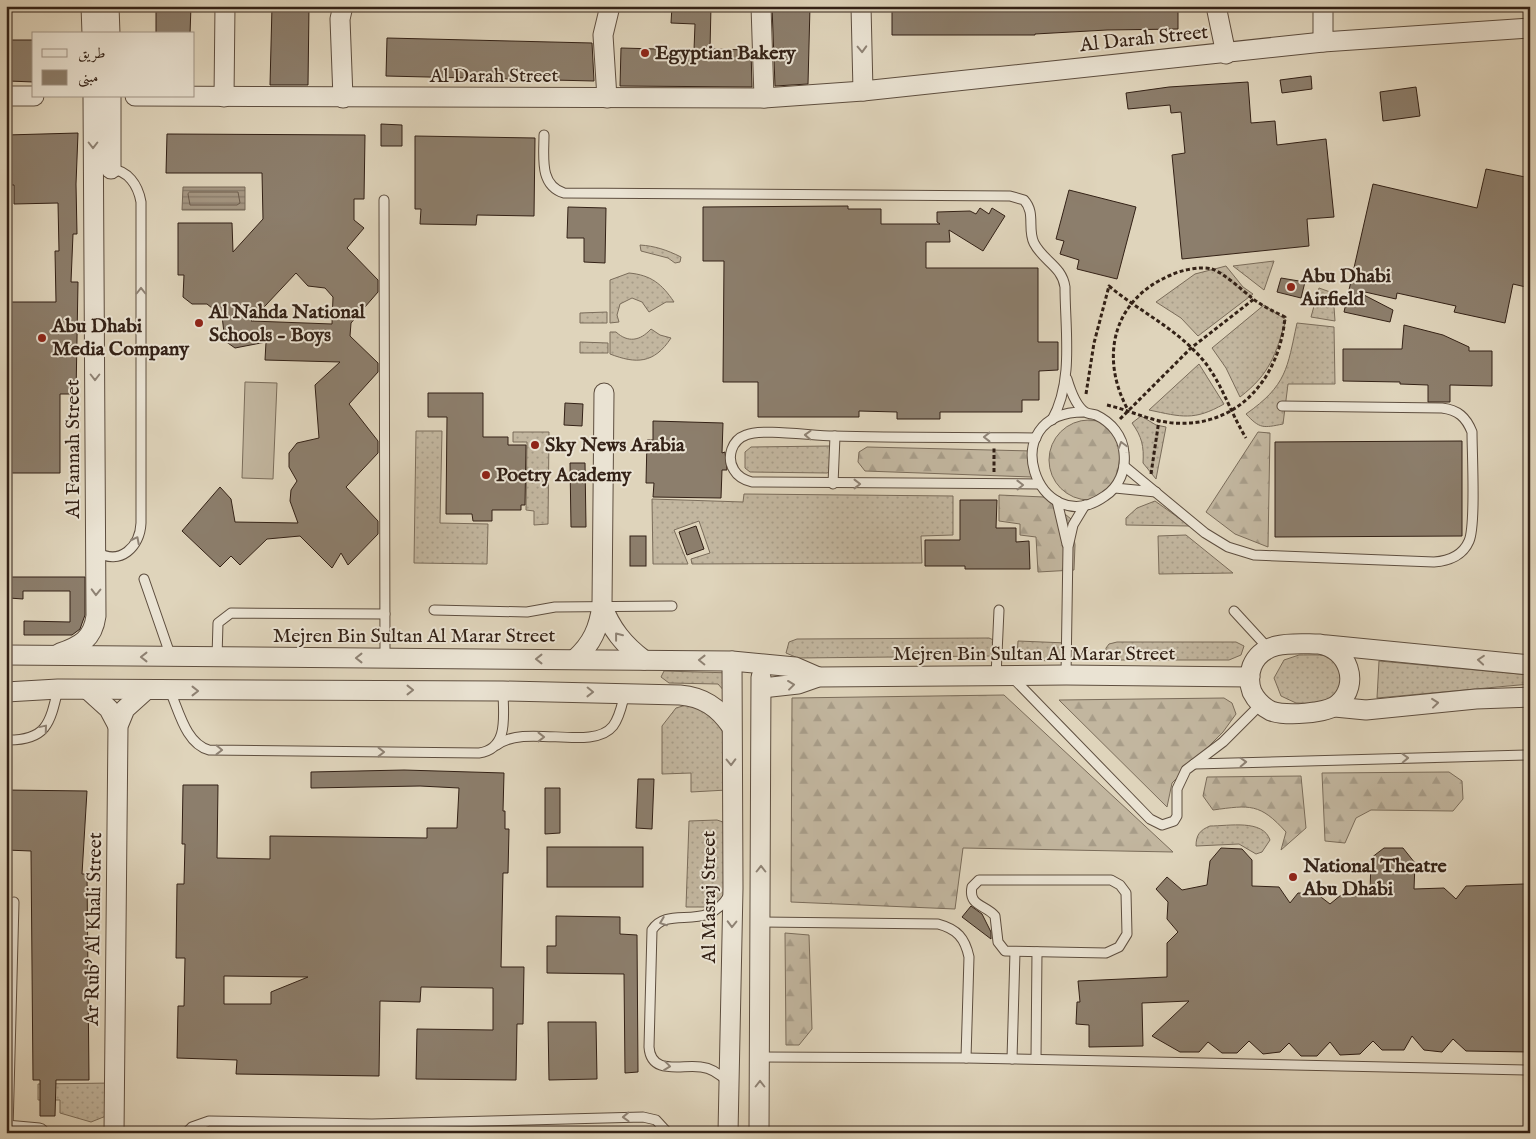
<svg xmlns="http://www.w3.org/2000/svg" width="1536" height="1139" font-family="'IM FELL English',Amiri,serif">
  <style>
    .grass { fill: url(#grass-dots); stroke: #7a6c5a }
    .forest { fill: url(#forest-firs); stroke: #7a6c5a }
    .park { fill: #c2b69f; stroke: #7a6c5a }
    .water { fill: url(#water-rules); stroke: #776857 }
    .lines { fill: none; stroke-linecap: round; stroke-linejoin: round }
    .shore { stroke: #6c5c4c; stroke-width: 1 }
    .building { fill: #8c7e6c; stroke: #332116; fill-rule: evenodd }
    .lane-casing { stroke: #5e4e3f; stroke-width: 11 }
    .street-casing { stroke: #5e4e3f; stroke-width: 21 }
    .path { stroke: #332116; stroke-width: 3; stroke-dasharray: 4 2.5; stroke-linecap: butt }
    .lane { stroke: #eae3d3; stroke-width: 9 }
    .street { stroke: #eae3d3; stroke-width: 19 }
    .oneway { stroke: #8e8274 }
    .poi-dot { fill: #8f2418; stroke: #eae3d3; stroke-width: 2 }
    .labels { text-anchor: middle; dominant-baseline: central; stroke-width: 4; stroke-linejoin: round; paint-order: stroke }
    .street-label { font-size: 20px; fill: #332116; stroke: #eae3d3 }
    .poi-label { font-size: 20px; font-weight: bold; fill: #332116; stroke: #eae3d3; text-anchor: start }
  </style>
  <defs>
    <pattern id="grass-dots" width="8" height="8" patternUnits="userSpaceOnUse" patternTransform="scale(1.25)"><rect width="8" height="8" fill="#c2b69f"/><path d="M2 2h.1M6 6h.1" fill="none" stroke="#a79c88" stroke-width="1.8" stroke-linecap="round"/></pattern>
    <pattern id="forest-firs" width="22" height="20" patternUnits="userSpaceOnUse" patternTransform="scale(1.25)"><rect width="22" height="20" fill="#c2b69f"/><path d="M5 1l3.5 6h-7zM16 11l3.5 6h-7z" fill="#a79c88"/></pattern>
    <pattern id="water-rules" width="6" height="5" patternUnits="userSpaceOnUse" patternTransform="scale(1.25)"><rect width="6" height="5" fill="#a59783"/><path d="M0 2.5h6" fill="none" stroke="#877b6a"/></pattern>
  </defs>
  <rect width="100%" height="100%" fill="#dfd4bb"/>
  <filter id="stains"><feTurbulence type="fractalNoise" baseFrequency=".004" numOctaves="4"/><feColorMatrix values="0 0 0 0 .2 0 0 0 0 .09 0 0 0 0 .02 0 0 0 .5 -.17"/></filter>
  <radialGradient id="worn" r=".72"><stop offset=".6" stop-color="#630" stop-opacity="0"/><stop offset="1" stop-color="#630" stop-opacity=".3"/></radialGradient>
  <g class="grass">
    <path d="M640 245C655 246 667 250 681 257L680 262 675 263 668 258 641 251Z"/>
    <path d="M1274 261 1264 290 1233 266Z"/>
    <path d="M1226 266 1243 287 1253 294 1198 336 1181 318 1156 302 1195 274Z"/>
    <path d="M629 273C651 275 662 284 674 302H666L649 312 642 302 632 298 620 304 617 315 619 322 610 323V280Z"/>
    <path d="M1319 288 1333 293 1335 321 1311 317Z"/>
    <path d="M1264 305 1286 320C1275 355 1271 373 1240 397L1226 368 1212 348Z"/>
    <path d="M607 312V323H580V313Z"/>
    <path d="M1297 323 1334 327 1335 384H1288L1283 424C1263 428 1260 429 1246 414 1287 385 1287 369 1297 323Z"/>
    <path d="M651 329 660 335 671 338C654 364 636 364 610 354V332H616C628 343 640 341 651 329Z"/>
    <path d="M580 342 608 343V353H580Z"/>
    <path d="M1199 364 1224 404C1194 421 1182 417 1149 410Z"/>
    <path d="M1141 416 1156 425 1166 427 1156 479 1143 463C1144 446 1142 437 1132 423Z"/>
    <path d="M416 431H442L440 523 488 524 487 564 414 563Z"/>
    <path d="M513 432H549L548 524 534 525V511L526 510 527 442H513Z"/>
    <path d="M830 446 837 453 836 469 827 473 750 472 745 468V452L751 447Z"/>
    <path d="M744 494 953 496V535L921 536 922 563 692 564 691 559 710 553 699 521 674 530 688 564H653L652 499 743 502Z"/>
    <path d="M1155 501 1190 526 1126 525V518L1137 508Z"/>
    <path d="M1186 535 1233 573 1159 574 1158 536Z"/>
    <path d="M989 638 998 642 1001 649 991 656 798 658 786 653 789 642 797 639Z"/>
    <path d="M1018 641 1067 643 1064 656 1049 661 1017 658Z"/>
    <path d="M1117 642H1236L1244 646 1241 655 1229 660H1117L1106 656V648L1109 644Z"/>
    <path d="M1299 655C1324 655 1338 652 1350 678L1329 704 1296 703 1281 696 1274 678 1284 660Z"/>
    <path d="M1379 661 1530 675V684L1377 698Z"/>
    <path d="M664 671 732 673 726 693 718 684 669 683 661 677Z"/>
    <path d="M703 700 727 714V790L691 792V773L662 774V726L676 708Z"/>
    <path d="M717 820 726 823 732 893 715 907H686L689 821Z"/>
    <path d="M1210 826C1229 826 1263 819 1270 840L1262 852 1256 854 1239 844 1196 846C1196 835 1200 830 1210 826Z"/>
    <path d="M111 1083V1114L91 1122 60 1113V1100H38V1084Z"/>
  </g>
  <g class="forest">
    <circle cx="1089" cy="460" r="40"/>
    <path d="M1258 432 1270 433 1268 547 1235 534 1206 512Z"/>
    <path d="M867 447 1032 451V477L865 471 858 462 859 452Z"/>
    <path d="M999 495 1044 497 1071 519 1075 545 1074 570 1038 572 1036 537 1020 535V524L999 521Z"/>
    <path d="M1004 695 1173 852 963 848 955 909 791 902 792 698Z"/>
    <path d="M1224 698 1232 703 1236 714 1223 732 1172 783 1167 807 1059 700Z"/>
    <path d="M1449 772 1462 781 1463 799 1453 811 1371 810 1356 818 1345 843 1325 841 1322 773Z"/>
    <path d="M1301 776 1306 828 1281 850 1286 832C1260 803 1250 805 1213 810L1203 796 1207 777Z"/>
    <path d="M785 933 809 935 812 1029 799 1045H786Z"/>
  </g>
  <path class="park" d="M245 382 277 383 273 479 242 478Z"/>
  <path class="water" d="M183 187H245V210H182Z"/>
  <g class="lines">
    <path class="shore" d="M190 192H238L240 203 237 205H190L188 194Z"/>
  </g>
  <g class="building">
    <path d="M156 6H191L190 34H156Z"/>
    <path d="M272 6H309L308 85H270Z"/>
    <path d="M672 6H711L710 49 751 50 752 87 620 86 621 48 694 50 695 24 671 23Z"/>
    <path d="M772 6H810L808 84 775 86Z"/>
    <path d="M892 6H1178V29L1107 30 1035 34V35H892Z"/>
    <path d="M387 38 592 43 594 81 386 76Z"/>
    <path d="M9 40H34V82L8 81Z"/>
    <path d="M1311 76 1312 89 1282 93 1280 80Z"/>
    <path d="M1248 82 1251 123 1275 121 1277 145 1326 139 1334 217 1307 219 1309 246 1182 259 1172 155 1185 153 1181 112 1171 113 1170 105 1128 109 1126 93 1169 87Z"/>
    <path d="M1416 87 1420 116 1383 121 1380 92Z"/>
    <path d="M381 124 402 125V146H381Z"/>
    <path d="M78 133 76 184 77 234H73L71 282H78L76 394H60V473H6V302H56L55 251H59L58 203 14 204V185H6V135Z"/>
    <path d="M167 134 365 135 364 199H354V220L364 228 347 248 378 280V292L351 323 350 336 378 363V372L349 404 378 441V453L346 487 378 521V534L348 565 341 553 332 568 300 536 267 539 240 565 231 556 220 567 182 531 220 487 231 499 235 522 298 523 290 501 291 490 297 481 289 467V453L297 443 319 438 315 385 340 362 265 360 266 342 235 348 225 341 222 316 207 304H192L183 297 184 275H178V223H232L233 252 263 219 262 173H166ZM296 273 308 286 325 288 333 297 332 324 251 321Z"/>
    <path d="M415 136 535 138 534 216 477 215 476 225 420 224 421 209H415Z"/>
    <path d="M1486 169 1530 178V210L1526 225H1530V288L1513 284 1505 323 1454 312 1456 306 1397 293 1396 299 1365 292 1364 295 1393 310 1390 322 1344 312 1373 184 1477 208Z"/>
    <path d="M1069 190 1136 207 1117 279 1077 269 1079 260 1060 254 1064 241 1056 239Z"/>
    <path d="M848 206V209H881V224H940L937 222V212L970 211 976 214 980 208 989 214 992 208 1005 216 983 251 949 230 950 242H926V268H1038V342H1058V370L1039 371V400H1022V412H940V419H897V412L859 411V417H758V382H723L724 261H703V207Z"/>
    <path d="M568 207 606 208 605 263 584 262V238H567Z"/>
    <path d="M1281 278 1305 282 1301 298 1277 292Z"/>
    <path d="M1404 325 1443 335 1469 347V351H1492V386L1450 385V402H1428V385L1400 384V382L1343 381V349H1402Z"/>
    <path d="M428 393H483V437H508V445H526L525 505H521V510H492V521H473L472 514H446L447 417H428Z"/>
    <path d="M565 403 583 404 582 426 564 425Z"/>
    <path d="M653 421 723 423 722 453 725 452 727 470H722L721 498 653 497 654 483H646L647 440H653Z"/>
    <path d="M1462 441V536L1275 537V442Z"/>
    <path d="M570 463H585L586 527H571Z"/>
    <path d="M960 500H997L996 528H1016V542L1029 541 1030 569H965V566H925V540H960Z"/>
    <path d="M696 526 704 549 687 555 679 532Z"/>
    <rect x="630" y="536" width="16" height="30"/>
    <path d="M6 577H85V615L80 629 72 635H24V621L70 622V591H23V599L9 598Z"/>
    <path d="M404 770 504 773 503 811H505V829H509L508 873H503L501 967H524L523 1024H517L516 1080 416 1079 417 1029 493 1030V988L421 987 420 1002 380 1001 379 1076 236 1074 237 1060 177 1058 178 1006H184L185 958H176L177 884H184L185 844H182L183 785H218L217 858 270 859V836L427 838V828H457L459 788 420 786 311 788V772ZM224 976H225L308 977 271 992V1004H224Z"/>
    <path d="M638 779H654L652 829 636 828Z"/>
    <path d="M545 788H560V833L545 834Z"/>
    <path d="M6 790 87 791 82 874H87L89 1080H56L55 1116H40V1080H33L31 851 6 850Z"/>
    <rect x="547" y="847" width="96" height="40"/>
    <path d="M1221 848 1242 849 1252 860V886L1279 887 1290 903 1298 893 1317 894 1330 904 1341 895 1370 893 1371 858 1384 848H1403L1415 863 1414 889 1444 888 1456 899 1466 886 1524 884 1530 892V1052L1466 1051 1453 1039 1442 1052 1424 1050 1412 1036 1404 1050H1382L1373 1041 1360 1054 1340 1055 1330 1042 1317 1056H1301L1289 1043 1280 1052 1263 1054 1249 1041 1237 1053H1222L1208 1042 1199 1052H1180L1152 1036 1189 1001 1142 1003 1143 1046 1089 1047V1025L1076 1024 1077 1002H1080L1078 981 1167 977V943L1178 932 1167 919 1168 902 1156 889 1167 877 1182 890 1207 885 1210 861Z"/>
    <path d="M971 906 982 914 991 932V939L962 917Z"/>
    <path d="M556 916 620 917V934L637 935 638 1072 625 1073 624 974 547 973V946H556Z"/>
    <path d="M548 1022H596L597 1079 549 1080Z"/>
  </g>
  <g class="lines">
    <defs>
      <g id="lane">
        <path d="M544 135C544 157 539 185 564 193L1010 196 1024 200C1036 213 1027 229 1034 243 1043 261 1062 266 1065 287 1065 330 1074 381 1052 420"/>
        <path d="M384 200 385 658"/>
        <path d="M1067 379C1070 389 1076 406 1085 412 1088 414 1093 414 1096 415 1111 422 1123 436 1124 453 1126 470 1119 487 1105 496 1038 544 991 411 1085 412"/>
        <path d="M1036 438C969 437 901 438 833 436 813 436 762 428 746 435 732 440 726 457 734 470 738 477 744 480 752 482L1039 484"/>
        <path d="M1124 466 1205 533 1228 547 1254 555 1434 562C1449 561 1463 555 1469 541 1476 525 1472 454 1472 432 1466 417 1458 410 1442 408L1282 406"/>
        <path d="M833 484 835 436"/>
        <path d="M1115 488 1156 492"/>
        <path d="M1057 501 1067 544"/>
        <path d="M97 552C120 566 140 547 141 523V202C138 185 128 170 110 169"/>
        <path d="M144 579 171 657"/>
        <path d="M434 610 527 612 555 607 672 606"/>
        <path d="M1234 611 1268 648"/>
        <path d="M217 657 218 623 231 613 385 614"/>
        <path d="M1066 675 1068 547 1073 525 1085 505"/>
        <path d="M996 676 999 610"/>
        <path d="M1011 676 1150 819 1162 825 1174 821 1177 816V789L1186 770 1223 742 1261 704"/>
        <path d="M170 691C179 711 186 744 209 750L479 753C510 749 503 713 503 691"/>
        <path d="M6 740C46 741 50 724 58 689"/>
        <path d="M497 745C525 723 593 752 613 726 620 717 622 704 625 693"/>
        <path d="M1194 764 1530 755"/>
        <path d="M979 880H1111L1120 885 1126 893 1127 934 1119 947 1106 953 1005 951 998 942 995 916C986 905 968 906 972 887Z"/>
        <path d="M760 922 938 924C957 929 965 938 969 957L966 1058"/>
        <path d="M760 1057 966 1058 1530 1070"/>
        <path d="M1012 1059 1015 952"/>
        <path d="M1036 1059 1037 952"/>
        <path d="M728 1082C721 1075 712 1068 701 1067 682 1064 651 1076 649 1047L652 930C669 904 706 934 729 895"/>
        <path d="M8 1130 14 902"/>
        <path d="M186 1133 192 1127 209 1121 372 1124 643 1117 656 1120 668 1133"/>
      </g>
      <g id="street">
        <path d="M91 6 92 34"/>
        <path d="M109 6 110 34"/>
        <path d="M343 6 340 19 343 98"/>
        <path d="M761 6 764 98"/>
        <path d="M861 6 863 91"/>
        <path d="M1216 6 1226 54"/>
        <path d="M1323 6V42"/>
        <path d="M6 96H34"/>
        <path d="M135 96 764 98 863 91 1323 42 1530 28"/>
        <path d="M224 97 225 6"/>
        <path d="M607 98 603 35 610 6"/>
        <path d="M111 169V96"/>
        <path d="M602 605C611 629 624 645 644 660"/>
        <path d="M1319 644C1348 648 1361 684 1338 704 1326 714 1286 716 1271 711 1263 707 1256 700 1252 692 1249 684 1249 674 1252 666 1263 639 1296 644 1319 644Z"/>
        <path d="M1327 645 1530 665"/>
        <path d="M60 653C80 646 93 639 96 616L93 96"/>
        <path d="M6 655 732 661 795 667 818 677"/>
        <path d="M575 659C592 644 599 628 602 605L604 393"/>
        <path d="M762 688 798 684 818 677 1066 675 1250 677"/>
        <path d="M88 690 109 709 118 726"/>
        <path d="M6 692 58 689 503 691 680 695C703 697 718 707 731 726"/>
        <path d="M1335 707 1366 710 1476 699 1530 697"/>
        <path d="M6 1130 39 1133"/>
        <path d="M114 1133 118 726 125 709 145 691"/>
        <path d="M728 1133 733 888 732 661"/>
        <path d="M759 1133 761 677"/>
      </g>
    </defs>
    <use href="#lane" class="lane-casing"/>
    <use href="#street" class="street-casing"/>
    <g class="path">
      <path d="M1086 394 1094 343 1109 286C1140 312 1176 328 1203 360 1222 383 1230 412 1246 438"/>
      <path d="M1107 405C1129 410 1150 421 1173 423 1239 428 1280 377 1285 317 1273 311 1262 306 1252 298 1242 290 1224 273 1212 269 1201 266 1181 270 1171 275 1113 299 1099 357 1128 410"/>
      <path d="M1120 419 1191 348 1254 299"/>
      <path d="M994 472V448"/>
      <path d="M1151 474 1159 420"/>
    </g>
    <use href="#lane" class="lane"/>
    <use href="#street" class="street"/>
  </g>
  <defs><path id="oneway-chevron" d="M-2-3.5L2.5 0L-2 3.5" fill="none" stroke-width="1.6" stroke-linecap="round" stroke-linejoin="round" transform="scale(1.25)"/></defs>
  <g class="oneway">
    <use href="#oneway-chevron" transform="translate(862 49) rotate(88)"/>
    <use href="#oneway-chevron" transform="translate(93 145) rotate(90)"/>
    <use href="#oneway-chevron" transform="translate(141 291) rotate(-90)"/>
    <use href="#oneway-chevron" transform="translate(95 377) rotate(90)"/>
    <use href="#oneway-chevron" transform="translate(808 435) rotate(-178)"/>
    <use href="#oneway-chevron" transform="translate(987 437) rotate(-180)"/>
    <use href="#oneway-chevron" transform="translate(1122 445) rotate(-106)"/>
    <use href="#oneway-chevron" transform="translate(857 484)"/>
    <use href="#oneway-chevron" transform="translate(1020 485) rotate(-1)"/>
    <use href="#oneway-chevron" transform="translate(136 540) rotate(-63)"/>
    <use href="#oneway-chevron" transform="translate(96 592) rotate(91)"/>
    <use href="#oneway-chevron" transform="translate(618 636) rotate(-128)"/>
    <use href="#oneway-chevron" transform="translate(144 657) rotate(-180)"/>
    <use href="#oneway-chevron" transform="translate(359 658) rotate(-180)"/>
    <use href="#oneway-chevron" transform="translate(539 659) rotate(-180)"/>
    <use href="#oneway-chevron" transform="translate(702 660) rotate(-179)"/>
    <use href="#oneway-chevron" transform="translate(1481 660) rotate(-175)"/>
    <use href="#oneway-chevron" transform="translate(791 685) rotate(-7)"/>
    <use href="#oneway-chevron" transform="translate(410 690)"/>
    <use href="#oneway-chevron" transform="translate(195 691)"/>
    <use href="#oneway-chevron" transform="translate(590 692) rotate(1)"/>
    <use href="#oneway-chevron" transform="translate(1435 703) rotate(-6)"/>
    <use href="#oneway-chevron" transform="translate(44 728) rotate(-50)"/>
    <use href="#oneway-chevron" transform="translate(541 737)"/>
    <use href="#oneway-chevron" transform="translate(219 750) rotate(1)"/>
    <use href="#oneway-chevron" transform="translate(381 752)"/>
    <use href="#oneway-chevron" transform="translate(1405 758) rotate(-2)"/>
    <use href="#oneway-chevron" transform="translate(731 762) rotate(89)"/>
    <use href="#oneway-chevron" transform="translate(1243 762) rotate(-2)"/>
    <use href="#oneway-chevron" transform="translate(761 869) rotate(-90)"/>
    <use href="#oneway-chevron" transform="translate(663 922) rotate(159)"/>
    <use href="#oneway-chevron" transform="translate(732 924) rotate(91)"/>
    <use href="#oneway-chevron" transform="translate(667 1066) rotate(7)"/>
    <use href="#oneway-chevron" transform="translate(760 1084) rotate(-90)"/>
    <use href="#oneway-chevron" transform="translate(626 1117) rotate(178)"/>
  </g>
  <g class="poi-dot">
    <circle cx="645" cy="53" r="5"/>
    <circle cx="1291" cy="287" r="5"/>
    <circle cx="199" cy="323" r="5"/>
    <circle cx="42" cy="338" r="5"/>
    <circle cx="535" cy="445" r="5"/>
    <circle cx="486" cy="475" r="5"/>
    <circle cx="1293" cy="877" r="5"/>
  </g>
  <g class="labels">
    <g class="street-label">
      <text transform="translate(1144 39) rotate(-6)">Al Darah Street</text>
      <text x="494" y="76">Al Darah Street</text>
      <text transform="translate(73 449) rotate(-90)">Al Fannah Street</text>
      <text x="414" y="636">Mejren Bin Sultan Al Marar Street</text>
      <text x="1034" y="654">Mejren Bin Sultan Al Marar Street</text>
      <text transform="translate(709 897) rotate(-90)">Al Masraj Street</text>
      <text transform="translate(94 929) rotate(-89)">Ar Rub' Al Khali Street</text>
    </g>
    <g class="poi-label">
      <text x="655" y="53">Egyptian Bakery</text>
      <text x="1301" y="276">Abu Dhabi<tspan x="1301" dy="23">Airfield</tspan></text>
      <text x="209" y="312">Al Nahda National<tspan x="209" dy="23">Schools - Boys</tspan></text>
      <text x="52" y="326">Abu Dhabi<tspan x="52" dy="23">Media Company</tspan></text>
      <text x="545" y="445">Sky News Arabia</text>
      <text x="496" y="475">Poetry Academy</text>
      <text x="1303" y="866">National Theatre<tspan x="1303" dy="23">Abu Dhabi</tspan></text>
    </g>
  </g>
  <rect width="1536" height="1139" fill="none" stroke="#dfd4bb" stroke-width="25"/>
  <rect x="8" y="8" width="1521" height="1124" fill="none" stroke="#332116" stroke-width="2.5"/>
  <rect x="12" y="12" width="1511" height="1114" fill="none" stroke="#332116"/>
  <rect x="32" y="32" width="162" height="65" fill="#eae3d3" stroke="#a19587"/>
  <rect x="42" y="49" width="25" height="8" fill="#eae3d3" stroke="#a19587"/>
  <text x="78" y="58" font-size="15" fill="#332116">طريق</text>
  <rect x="42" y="70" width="25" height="15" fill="#8c7e6c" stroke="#a19587"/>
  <text x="78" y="82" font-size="15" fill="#332116">مبنى</text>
  <rect width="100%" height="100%" filter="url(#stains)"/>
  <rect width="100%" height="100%" fill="url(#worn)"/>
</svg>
